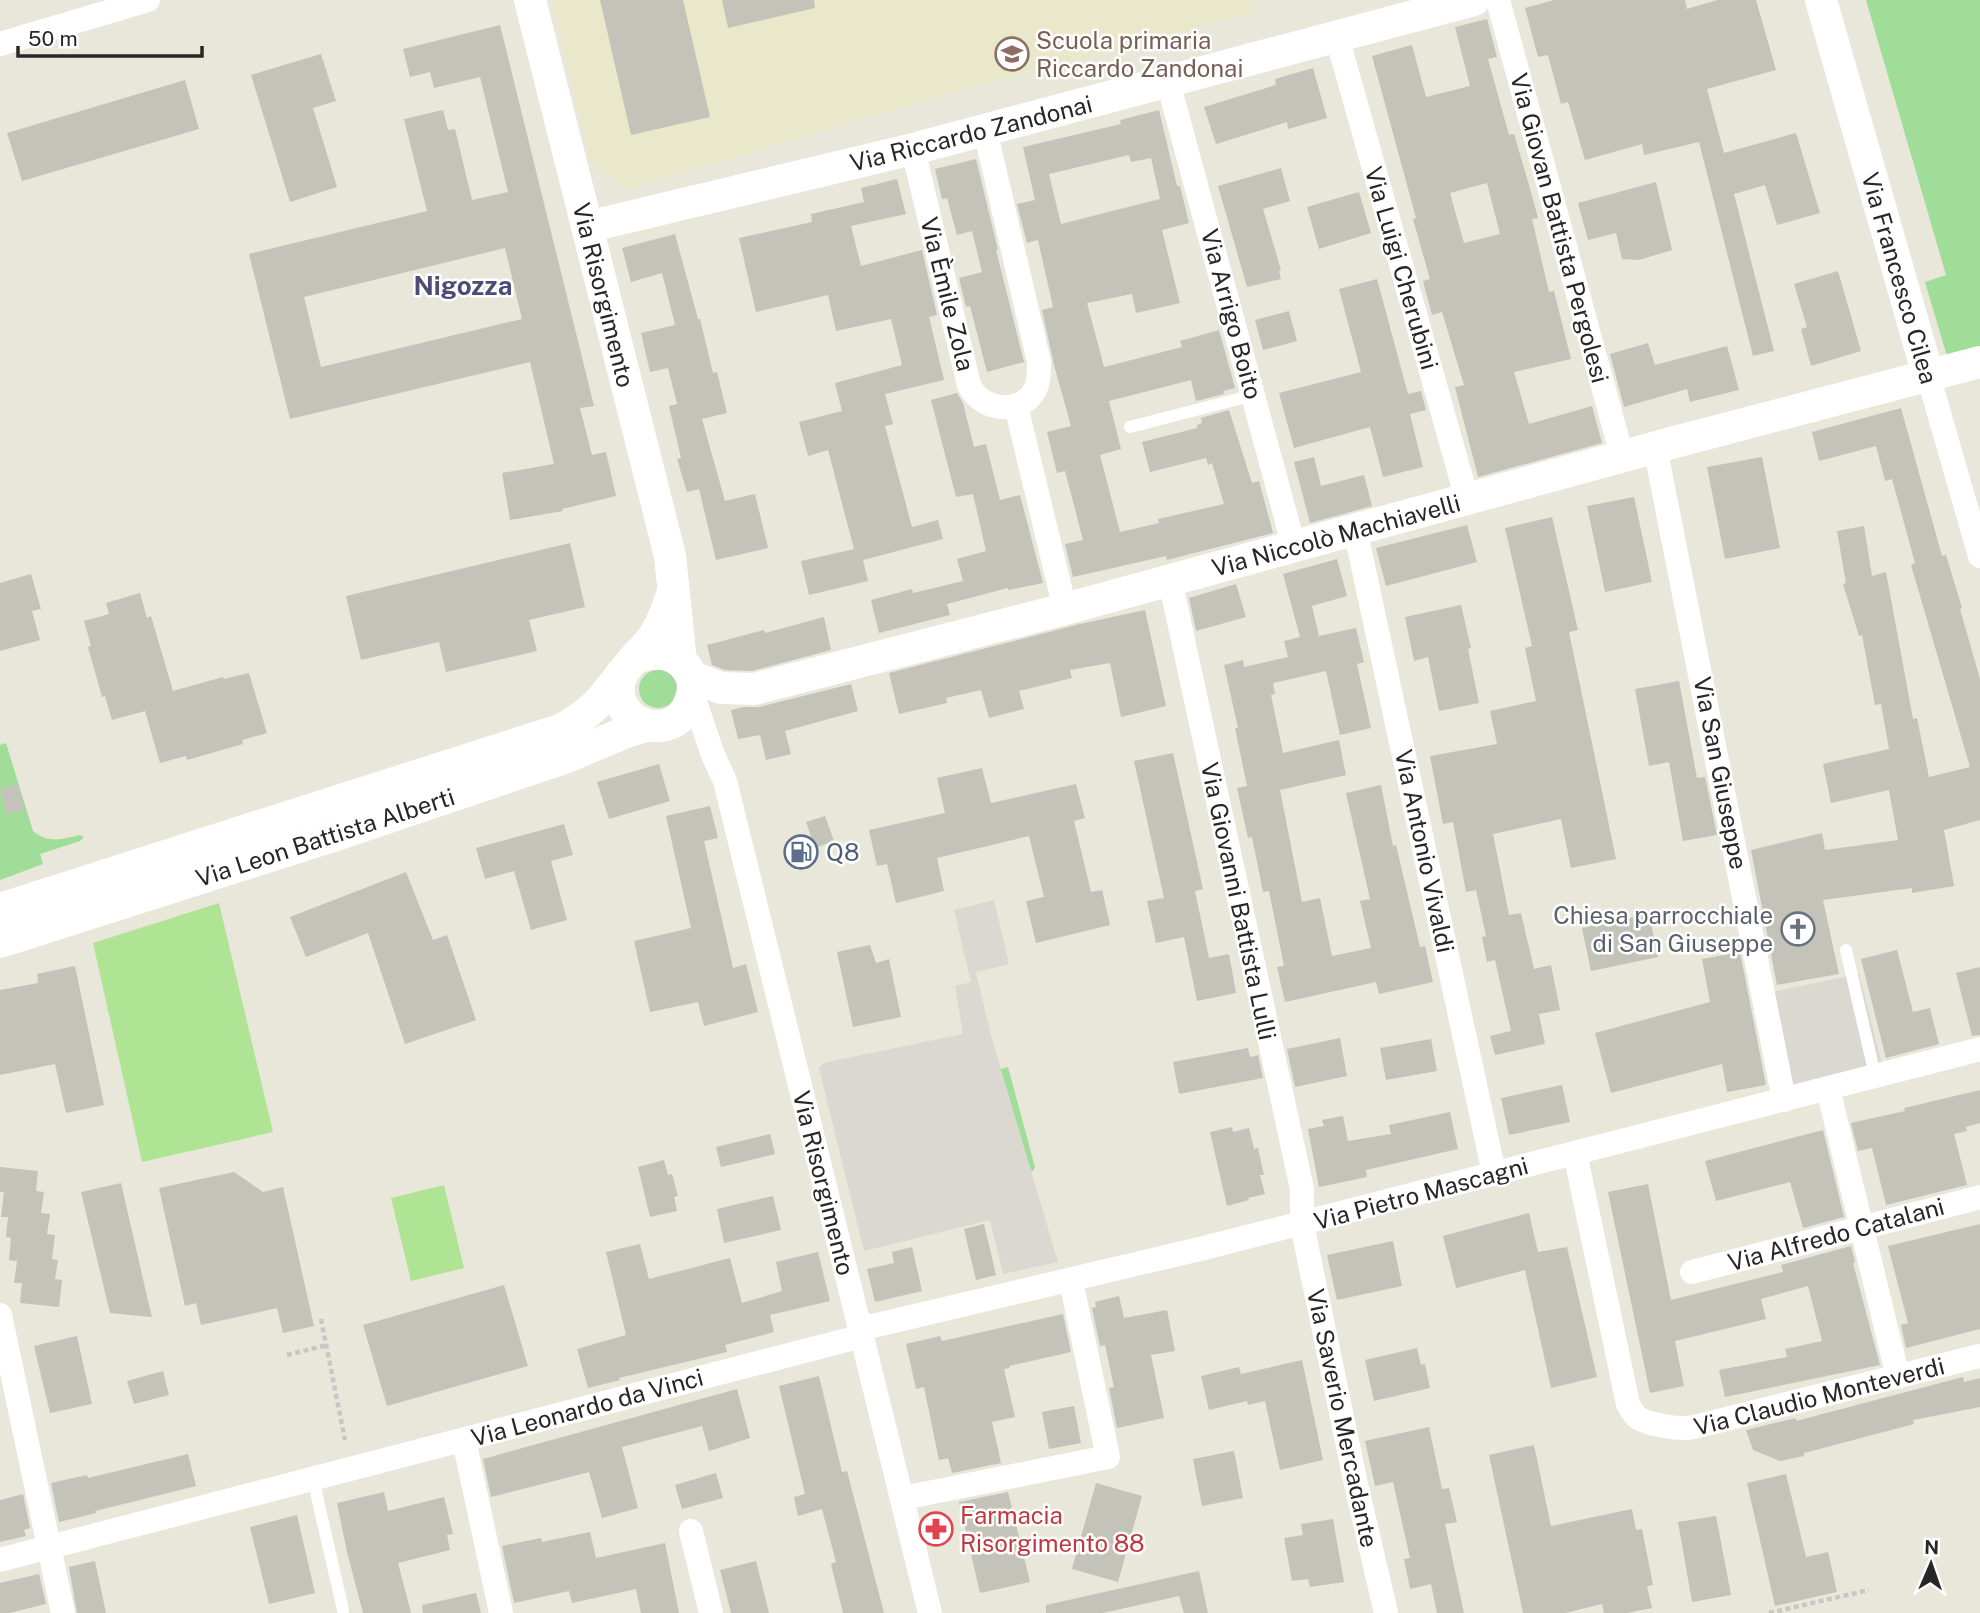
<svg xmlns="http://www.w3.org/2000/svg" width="1980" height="1613" font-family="'Public Sans',sans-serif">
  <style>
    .education { fill: #eae8ca }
    .green { fill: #9fdd99 }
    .pitch { fill: #afe495 }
    .plaza { fill: #dad8d0 }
    .building { fill: #c4c3b9; fill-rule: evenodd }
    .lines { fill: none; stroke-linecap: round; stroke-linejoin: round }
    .path { stroke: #c7c7c7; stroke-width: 4.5; stroke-dasharray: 5 3.5; stroke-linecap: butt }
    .service { stroke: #fff; stroke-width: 12 }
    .minor { stroke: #fff; stroke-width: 24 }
    .tertiary { stroke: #fff; stroke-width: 32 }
    .labels { text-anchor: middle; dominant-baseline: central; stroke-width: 5; stroke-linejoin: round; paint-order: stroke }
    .education-label { font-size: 24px; fill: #785e54; stroke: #fff; text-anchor: start }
    .street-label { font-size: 24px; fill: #272727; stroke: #fff }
    .service-label { font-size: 24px; fill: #4e5e75; stroke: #fff; text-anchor: start }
    .worship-label { font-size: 24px; fill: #5b616d; stroke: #fff; text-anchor: end }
    .health-label { font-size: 24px; fill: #be3a42; stroke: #fff; text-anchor: start }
    .neighbourhood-label { font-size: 26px; font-weight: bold; fill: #4e4b75; stroke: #fff }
  </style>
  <rect width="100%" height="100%" fill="#e9e6da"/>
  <path class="education" d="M552 0H1251L1255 12 941 96 627 189 591 163Z"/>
  <g class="green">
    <path d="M1866 0H1980V347L1947 356 1925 282 1946 275Z"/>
    <circle cx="658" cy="689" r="19"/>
    <path d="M6 743 33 831C48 844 62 839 80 835L84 837 80 841 40 854 43 864 0 880V745Z"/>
    <path d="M1008 1067 1035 1167 1033 1171 1022 1174 997 1070Z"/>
  </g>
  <g class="pitch">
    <path d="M219 903 273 1132 142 1162 93 943Z"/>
    <path d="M444 1185 464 1268 411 1281 391 1198Z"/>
  </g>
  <g class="plaza">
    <path d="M994 900 1009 964 976 972 990 1032 1058 1262 1003 1274 990 1220 864 1251 819 1068 823 1063 963 1034 955 986 971 982 954 910Z"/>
    <path d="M1859 974 1882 1064 1790 1086 1772 992Z"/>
  </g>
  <g class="building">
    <path d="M600 0H683L710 117 631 135Z"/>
    <path d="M722 0H814L815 8 728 28Z"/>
    <path d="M1554 0H1685L1687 9 1717 0H1756L1776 70 1707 89 1724 153 1796 133 1820 213 1777 225 1765 185 1734 194 1774 351 1753 356 1699 142 1644 155 1642 144 1585 160 1568 102 1561 104 1548 55 1538 57 1525 8Z"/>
    <path d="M1487 19 1497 57 1488 59 1509 135 1514 134 1529 185 1538 218 1532 219 1549 292 1554 291 1571 359 1514 372 1529 424 1592 406 1602 443 1478 477 1455 387 1464 385 1442 312 1432 315 1423 281 1430 279 1413 219 1416 218 1372 56 1412 45 1426 97 1470 86 1455 27ZM1487 183 1500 234 1464 243 1450 193Z"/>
    <path d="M500 25 594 406 580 408 592 455 606 452 616 496 562 509 563 511 510 520 502 473 554 464 530 362 290 419 249 254 427 211 404 119 443 110 448 130 455 129 472 200 508 192 480 77 434 88 430 72 410 77 403 49ZM505 248 522 319 321 367 304 297Z"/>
    <path d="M321 54 336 101 313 108 337 187 290 202 251 75Z"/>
    <path d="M1313 68 1327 118 1288 129 1287 122 1216 144 1204 107 1276 85 1275 79Z"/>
    <path d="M185 80 199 129 22 181 7 133Z"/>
    <path d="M1159 110 1177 186H1180L1189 223 1162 230 1180 303 1136 313 1132 294 1087 303 1104 367 1182 347 1180 341 1219 330 1235 388 1223 391 1224 394 1196 401 1191 380 1109 401 1121 449 1100 455 1120 532 1159 523 1158 519 1224 504 1212 463 1208 465 1206 458 1150 472 1142 442 1197 428V425L1202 423 1201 418 1229 410 1252 483 1259 481 1273 533 1167 560 1166 556 1073 577 1065 544 1083 540 1065 471 1057 473 1047 432 1071 426 1054 365 1042 310 1053 307 1038 240 1027 243 1017 204 1035 200 1023 147 1121 124 1120 120ZM1129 155 1131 162 1151 158 1160 199 1061 224 1049 174Z"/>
    <path d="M976 159 998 250H996L1024 362 987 372 970 306 966 307 959 278 982 272 972 231 957 235 947 198 942 199 935 169Z"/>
    <path d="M1281 168 1290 201 1263 209 1281 270 1279 271 1281 279 1247 287 1218 186Z"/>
    <path d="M897 179 906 214 851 226 861 266 922 250 937 315 929 317 944 380 885 394 893 424 885 426 912 527 938 520 943 539 863 560 868 581 809 595 801 561 854 549 828 450 808 456 799 422 842 411 835 383 902 365 891 319 836 331 828 295 756 312 739 238 812 222 811 214 864 202 861 188Z"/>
    <path d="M1656 182 1672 250 1639 260 1622 259 1616 233 1588 240 1578 203Z"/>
    <path d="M1359 192 1371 233 1319 249 1307 207Z"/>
    <path d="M675 234 698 319H700L713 373 717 372 727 413 702 419 725 501 755 494 768 548 716 560 699 489 687 492 677 459 681 458 669 406 677 404 668 368 650 372 641 333 675 325 662 273 631 282 622 248Z"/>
    <path d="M1838 271 1861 351 1811 366 1801 329 1807 327 1794 284Z"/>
    <path d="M1377 279 1408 394 1421 391 1426 410 1410 414 1423 467 1383 477 1370 427 1294 448 1279 393 1361 372 1339 289Z"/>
    <path d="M1289 311 1297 341 1263 350 1255 320Z"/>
    <path d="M1648 343 1655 365 1727 346 1739 390 1690 402 1687 389 1624 407 1610 354Z"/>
    <path d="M957 393 963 403 974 447 986 444 1000 500 1020 495 1043 583 1008 590V588L947 604 950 615 879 633 871 600 912 589 913 593 963 581 957 559 986 551 973 494 956 497 931 400Z"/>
    <path d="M1901 408 1942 556 1946 555 1962 608 1960 609 1980 679V820L1944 830 1954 886 1912 893V888L1823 900 1839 974 1777 985 1751 850 1822 833 1825 850 1898 840 1889 790 1831 803 1823 764 1889 749 1881 704 1875 705 1862 635 1859 636 1843 584 1846 583 1837 531 1864 526 1872 576 1886 572 1913 719 1917 718 1929 777 1970 767 1911 565 1915 563 1892 479 1885 481 1876 446 1819 461 1812 432Z"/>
    <path d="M1314 457 1321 486 1364 475 1372 506 1310 523 1294 462Z"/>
    <path d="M1762 457 1780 548 1725 559 1707 467Z"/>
    <path d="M1634 497 1652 582 1605 592 1587 506Z"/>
    <path d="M1552 517 1578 630 1569 632 1616 859 1571 868 1561 819 1493 834 1509 915 1521 913 1534 969 1551 965 1560 1010 1539 1014 1545 1044 1495 1055 1490 1036 1511 1031 1495 960 1487 962 1482 937 1486 936 1476 890 1466 892 1453 822 1443 824 1430 756 1497 744 1490 711 1536 701 1525 648 1532 646 1505 528Z"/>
    <path d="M1467 525 1477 562 1386 586 1376 548Z"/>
    <path d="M570 543 585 607 529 620 537 651 446 672 439 642 361 660 346 596Z"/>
    <path d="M1337 559 1347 596 1312 606 1319 636 1356 628 1364 662 1357 664 1371 728 1340 735 1326 671 1273 683 1275 694 1271 695 1283 753 1339 740 1346 775 1280 790 1302 902 1320 898 1332 956 1371 948 1360 901 1370 899 1346 793 1381 785 1393 846 1396 845 1420 947 1425 946 1433 982 1379 994 1376 982 1285 1002 1277 967 1284 966 1269 891 1263 892 1252 837 1248 838 1237 788 1247 786 1235 728H1238L1224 665 1243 660 1244 667 1288 657 1284 641 1300 637 1283 574Z"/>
    <path d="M31 574 41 609 32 611 40 640 0 651V583Z"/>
    <path d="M1236 584 1246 617 1196 631 1189 598Z"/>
    <path d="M140 593 147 618 151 616 173 691 223 677 224 679 249 673 267 733 242 740 243 744 187 760 186 756 160 763 145 711 112 720 105 696 102 697 88 647 91 646 84 621 109 614 106 603Z"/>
    <path d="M1461 605 1471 648 1468 649 1479 703 1439 711 1428 657 1414 661 1405 617Z"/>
    <path d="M1145 610 1166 706 1121 717 1110 663 1070 670 1072 678 1019 691 1024 709 989 718 981 690 946 698 947 703 899 714 889 673 1080 624Z"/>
    <path d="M824 617 831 650 752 671 725 670 712 665 707 645 764 630 765 633Z"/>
    <path d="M1679 681 1697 778 1705 777 1717 835 1683 841 1669 762 1649 766 1635 689Z"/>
    <path d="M851 684 858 711 785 731 791 754 766 760 760 735 738 739 731 710 743 707H759Z"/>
    <path d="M1173 753 1203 889 1195 891 1209 958 1229 954 1236 993 1197 1001 1184 937 1156 943 1147 901 1164 898 1134 761Z"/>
    <path d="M659 764 670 801 609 819 597 782Z"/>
    <path d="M982 768 991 803 1076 784 1085 818 1074 821 1091 892 1102 890 1110 925 1036 943 1026 901 1044 897 1029 836 937 858 944 891 896 903 887 864 877 866 869 830 945 813 937 778Z"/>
    <path d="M18 784 25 811 6 814 0 789Z"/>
    <path d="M710 806 718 838 704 841 733 968 746 964 758 1012 704 1026 698 1002 650 1012 634 941 691 928 666 816Z"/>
    <path d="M825 816 834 841 815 848 806 822Z"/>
    <path d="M564 824 573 855 551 861 567 920 531 930 514 871 485 879 476 848Z"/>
    <path d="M406 872 433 940 447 935 476 1020 405 1044 368 933 306 957 290 917Z"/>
    <path d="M1649 914 1658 957 1591 971 1582 928Z"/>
    <path d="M870 945 876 963 889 959 901 1017 853 1027 837 952Z"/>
    <path d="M1897 950 1913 1012 1930 1008 1939 1044 1886 1058 1861 959Z"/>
    <path d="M1740 952 1766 1085 1727 1092 1722 1064 1611 1093 1595 1033 1710 1002 1702 959Z"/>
    <path d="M75 966 104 1105 66 1113 55 1064 0 1075V990L38 983 37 974Z"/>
    <path d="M1980 967V1035L1972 1036 1956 973Z"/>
    <path d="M1340 1038 1347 1076 1295 1087 1287 1049Z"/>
    <path d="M1431 1039 1437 1071 1386 1080 1380 1048Z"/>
    <path d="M1248 1048 1250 1057 1258 1055 1263 1078 1179 1094 1173 1062Z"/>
    <path d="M1562 1085 1570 1122 1509 1135 1501 1098Z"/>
    <path d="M1980 1090V1123L1966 1127 1967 1131 1954 1134 1967 1185 1886 1205 1872 1148 1858 1151 1851 1123 1905 1111 1904 1108Z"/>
    <path d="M1450 1112 1458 1149 1366 1170 1367 1177 1319 1187 1308 1129 1324 1126 1322 1120 1343 1116 1348 1141 1391 1134 1389 1125Z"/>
    <path d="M1232 1127 1233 1132 1249 1128 1254 1149 1258 1148 1264 1175H1260L1265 1194 1248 1198 1249 1200 1227 1206 1210 1132Z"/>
    <path d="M1823 1130 1844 1217 1803 1228 1790 1182 1716 1201 1705 1161Z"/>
    <path d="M770 1134 775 1154 721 1167 716 1147Z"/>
    <path d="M664 1160 668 1175 672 1174 678 1196 674 1197 677 1211 650 1217 638 1167Z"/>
    <path d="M0 1167 38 1171 36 1191 44 1192 41 1213 50 1214 47 1234 55 1235 52 1259 58 1260 55 1279 62 1280 59 1307 20 1303 22 1283H14L17 1261 9 1260 11 1238 6 1237 8 1217H1L4 1192H0Z"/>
    <path d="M234 1172 263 1192 283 1187 314 1326 283 1333 277 1308 201 1325 196 1303 185 1306 159 1188Z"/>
    <path d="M121 1183 149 1305 152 1317 110 1313 81 1192Z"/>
    <path d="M1648 1184 1671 1300 1783 1272 1781 1265 1851 1246 1855 1262 1853 1263 1880 1365 1725 1397 1719 1370 1787 1357 1785 1349 1822 1341 1808 1286 1761 1299 1766 1319 1675 1341 1684 1386 1650 1393 1608 1192Z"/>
    <path d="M773 1196 781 1230 724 1243 717 1209Z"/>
    <path d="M1529 1213 1538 1252 1567 1247 1597 1377 1551 1388 1525 1270 1456 1288 1443 1236Z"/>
    <path d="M984 1224 996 1275 976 1280 964 1229Z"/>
    <path d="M1980 1224V1329L1906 1348 1901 1325 1908 1323 1888 1246Z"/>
    <path d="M1393 1241 1402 1286 1337 1300 1327 1255Z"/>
    <path d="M640 1244 649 1279 730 1258 742 1303 782 1291 776 1262 818 1252 830 1301 770 1315 774 1332 725 1345 727 1352 619 1378 620 1380 588 1388 577 1349 626 1335 606 1252Z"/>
    <path d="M912 1247 922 1291 875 1302 867 1269 894 1263 892 1252Z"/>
    <path d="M504 1285 528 1366 387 1406 363 1325Z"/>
    <path d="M1119 1296 1124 1318 1167 1310 1175 1351 1151 1355 1164 1418 1117 1428 1109 1388 1114 1387 1105 1345 1100 1346 1092 1308 1096 1307 1095 1302Z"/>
    <path d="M1063 1314 1071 1352 1009 1366 1010 1368 1004 1369 1015 1417 992 1422 1001 1463 952 1473 948 1458 939 1460 924 1387 916 1389 906 1344 940 1336 942 1341Z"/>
    <path d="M77 1336 92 1404 50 1413 34 1346Z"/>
    <path d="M1417 1348 1421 1365 1425 1364 1430 1388 1374 1401 1365 1360Z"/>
    <path d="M1302 1360 1323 1460 1280 1470 1265 1401 1248 1405 1247 1401 1209 1410 1201 1376 1239 1367 1241 1374Z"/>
    <path d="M163 1371 169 1395 134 1404 127 1381Z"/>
    <path d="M819 1376 842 1472 847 1471 884 1613H843L831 1564 836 1562 822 1509 798 1516 794 1497 805 1494 779 1386Z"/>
    <path d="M1963 1377 1964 1382 1980 1378V1407L1913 1420 1914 1424 1804 1453V1456L1780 1461 1753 1450 1746 1430 1796 1418V1421Z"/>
    <path d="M737 1389 750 1438 709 1451 702 1426 622 1447 638 1508 602 1518 589 1472 491 1497 483 1459Z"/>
    <path d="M1074 1406 1081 1443 1049 1449 1042 1412Z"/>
    <path d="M1429 1427 1442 1489 1449 1488 1457 1522 1445 1524 1464 1613H1437L1431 1584 1410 1589 1404 1559 1410 1558 1393 1482 1375 1486 1365 1441Z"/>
    <path d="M1534 1445 1551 1526 1632 1509 1636 1530 1642 1529 1653 1585 1647 1586 1652 1608 1627 1613H1604L1602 1604 1565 1613H1523L1489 1455Z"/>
    <path d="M1234 1451 1243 1498 1202 1506 1193 1459Z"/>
    <path d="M188 1454 196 1486 95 1511 96 1513 59 1522 51 1483 87 1475 88 1478Z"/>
    <path d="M716 1473 723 1498 682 1509 675 1485Z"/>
    <path d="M1786 1474 1806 1557 1828 1552 1837 1592 1775 1606 1747 1483Z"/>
    <path d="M1096 1483 1142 1496 1118 1582 1072 1569Z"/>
    <path d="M384 1492 388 1511 444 1497 453 1534 447 1535 450 1550 398 1563 411 1613H363L347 1552 337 1503Z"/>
    <path d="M1008 1492 1030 1582 980 1593 959 1502Z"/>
    <path d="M23 1494 30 1528 24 1530 26 1536 0 1542V1500Z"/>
    <path d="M297 1515 315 1593 269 1604 250 1527Z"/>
    <path d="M1716 1516 1731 1595 1692 1602 1678 1522Z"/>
    <path d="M1333 1519 1344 1582 1310 1587 1308 1579 1292 1581 1284 1538 1303 1535 1301 1524Z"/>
    <path d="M590 1532 596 1558 665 1543 679 1613H641L636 1589 572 1603 569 1591 514 1603 502 1546 541 1538 542 1542Z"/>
    <path d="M95 1561 106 1613H77L69 1567Z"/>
    <path d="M756 1561 769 1613H731L720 1570Z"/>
    <path d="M1199 1571 1208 1613H1184L1179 1596 1103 1613H1046V1605Z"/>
    <path d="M39 1574 46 1604 9 1613H0V1583Z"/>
    <path d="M476 1593 481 1613H423L422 1605Z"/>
  </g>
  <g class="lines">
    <g class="path">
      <path d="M321 1319 345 1440"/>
      <path d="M287 1355 327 1345"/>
      <path d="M1769 1613 1869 1590"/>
    </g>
    <g class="service">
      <path d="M1130 427 1254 395"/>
      <path d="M1846 950 1875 1075"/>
      <path d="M313 1479 343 1610"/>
    </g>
    <g class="minor">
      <path d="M1498 0 1622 456"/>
      <path d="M1337 37 1467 499"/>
      <path d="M0 44 148 0"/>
      <path d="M1168 82 1294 547"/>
      <path d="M913 149 969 385C982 413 1026 416 1037 385 1039 378 1039 369 1039 362L985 130"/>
      <path d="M1928 375 1980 556"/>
      <path d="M1016 406 1065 609"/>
      <path d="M1655 447 1784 1100"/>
      <path d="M1355 529 1494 1173"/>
      <path d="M1170 580 1302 1189V1223L1306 1244 1356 1484 1386 1613"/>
      <path d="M693 696 713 755 725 781 930 1613"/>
      <path d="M1828 1089 1898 1377"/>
      <path d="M1575 1153 1628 1404C1631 1410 1633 1414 1638 1418 1650 1425 1680 1430 1694 1427L1980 1356"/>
      <path d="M1692 1272 1980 1197"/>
      <path d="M0 1315 63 1613"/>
      <path d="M860 1329 1204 1248 1980 1049"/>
      <path d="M464 1440 501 1613"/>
      <path d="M903 1498 1108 1457 1071 1281"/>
      <path d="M691 1531 711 1613"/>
      <path d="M0 1560 862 1336"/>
    </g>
    <g class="tertiary">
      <path d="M530 0 670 556 681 662"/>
      <path d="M1821 0 1928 375"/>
      <path d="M587 227 913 149 1474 0"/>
      <path d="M636 658C671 643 706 669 688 706 672 742 615 726 619 686 621 666 645 651 655 634 663 621 668 608 672 594"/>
      <path d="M692 677 721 688 754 689 1065 609 1675 442 1980 362"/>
      <path d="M0 909 560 730C589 716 603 699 622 673"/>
      <path d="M0 942 336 835 567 757 626 732 646 726"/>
    </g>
  </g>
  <defs>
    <symbol id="school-ring" viewBox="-11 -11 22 22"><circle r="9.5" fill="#fff" stroke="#8d6e63" stroke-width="1.5"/><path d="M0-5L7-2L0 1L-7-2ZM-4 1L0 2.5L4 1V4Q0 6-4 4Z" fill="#8d6e63"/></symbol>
    <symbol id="fuel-ring" viewBox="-11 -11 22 22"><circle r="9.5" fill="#fff" stroke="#5c6f8a" stroke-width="1.5"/><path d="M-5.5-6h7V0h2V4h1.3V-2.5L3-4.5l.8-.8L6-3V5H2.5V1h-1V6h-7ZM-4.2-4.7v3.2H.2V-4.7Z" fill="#5c6f8a"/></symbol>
    <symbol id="church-ring" viewBox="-11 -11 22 22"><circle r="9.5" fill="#fff" stroke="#6b7280" stroke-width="1.5"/><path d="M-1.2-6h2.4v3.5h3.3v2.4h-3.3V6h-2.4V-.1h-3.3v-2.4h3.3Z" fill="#6b7280"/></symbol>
    <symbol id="pharmacy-ring" viewBox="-11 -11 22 22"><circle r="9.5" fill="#fff" stroke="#e0444e" stroke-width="1.5"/><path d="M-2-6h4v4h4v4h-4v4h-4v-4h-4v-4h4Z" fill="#e0444e"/></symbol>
  </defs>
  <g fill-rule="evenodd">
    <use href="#school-ring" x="993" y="35" width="38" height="38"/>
    <use href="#fuel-ring" x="782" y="833" width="38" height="38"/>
    <use href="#church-ring" x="1779" y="910" width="38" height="38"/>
    <use href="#pharmacy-ring" x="917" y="1510" width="38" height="38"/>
  </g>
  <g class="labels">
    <g class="education-label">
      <text x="1036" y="40">Scuola primaria<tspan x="1036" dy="28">Riccardo Zandonai</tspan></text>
    </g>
    <g class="street-label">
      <text transform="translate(971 133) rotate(-14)">Via Riccardo Zandonai</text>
      <text transform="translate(1560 228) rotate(75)">Via Giovan Battista Pergolesi</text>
      <text transform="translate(1402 268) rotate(74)">Via Luigi Cherubini</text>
      <text transform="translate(1900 278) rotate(74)">Via Francesco Cilea</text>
      <text transform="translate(948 294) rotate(76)">Via Èmile Zola</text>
      <text transform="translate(604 295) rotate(76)">Via Risorgimento</text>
      <text transform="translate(1232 314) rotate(75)">Via Arrigo Boito</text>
      <text transform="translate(1336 535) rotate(-15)">Via Niccolò Machiavelli</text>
      <text transform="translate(1721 773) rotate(79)">Via San Giuseppe</text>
      <text transform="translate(325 837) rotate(-18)">Via Leon Battista Alberti</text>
      <text transform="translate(1425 851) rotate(78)">Via Antonio Vivaldi</text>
      <text transform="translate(1239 901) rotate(78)">Via Giovanni Battista Lulli</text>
      <text transform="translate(824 1183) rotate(76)">Via Risorgimento</text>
      <text transform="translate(1421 1193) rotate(-15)">Via Pietro Mascagni</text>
      <text transform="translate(1836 1234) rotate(-15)">Via Alfredo Catalani</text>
      <text transform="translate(1819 1396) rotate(-14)">Via Claudio Monteverdi</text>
      <text transform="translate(587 1407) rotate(-15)">Via Leonardo da Vinci</text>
      <text transform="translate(1343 1418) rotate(78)">Via Saverio Mercadante</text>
    </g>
    <g class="service-label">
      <text x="826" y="852">Q8</text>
    </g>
    <g class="worship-label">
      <text x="1773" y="915">Chiesa parrocchiale<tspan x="1773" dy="28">di San Giuseppe</tspan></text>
    </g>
    <g class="health-label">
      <text x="960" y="1515">Farmacia<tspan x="960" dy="28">Risorgimento 88</tspan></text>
    </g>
    <g class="neighbourhood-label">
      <text x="463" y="285">Nigozza</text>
    </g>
  </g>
  <g transform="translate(1931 1564) rotate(2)" stroke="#ffffff" stroke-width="5" paint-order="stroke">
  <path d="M0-5L12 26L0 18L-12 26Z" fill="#272727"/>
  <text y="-10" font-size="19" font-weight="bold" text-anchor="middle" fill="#272727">N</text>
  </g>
  <path d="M18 46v10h184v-10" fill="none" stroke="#272727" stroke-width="3.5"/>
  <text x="28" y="46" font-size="21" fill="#272727" stroke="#ffffff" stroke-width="5" paint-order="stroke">50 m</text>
</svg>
